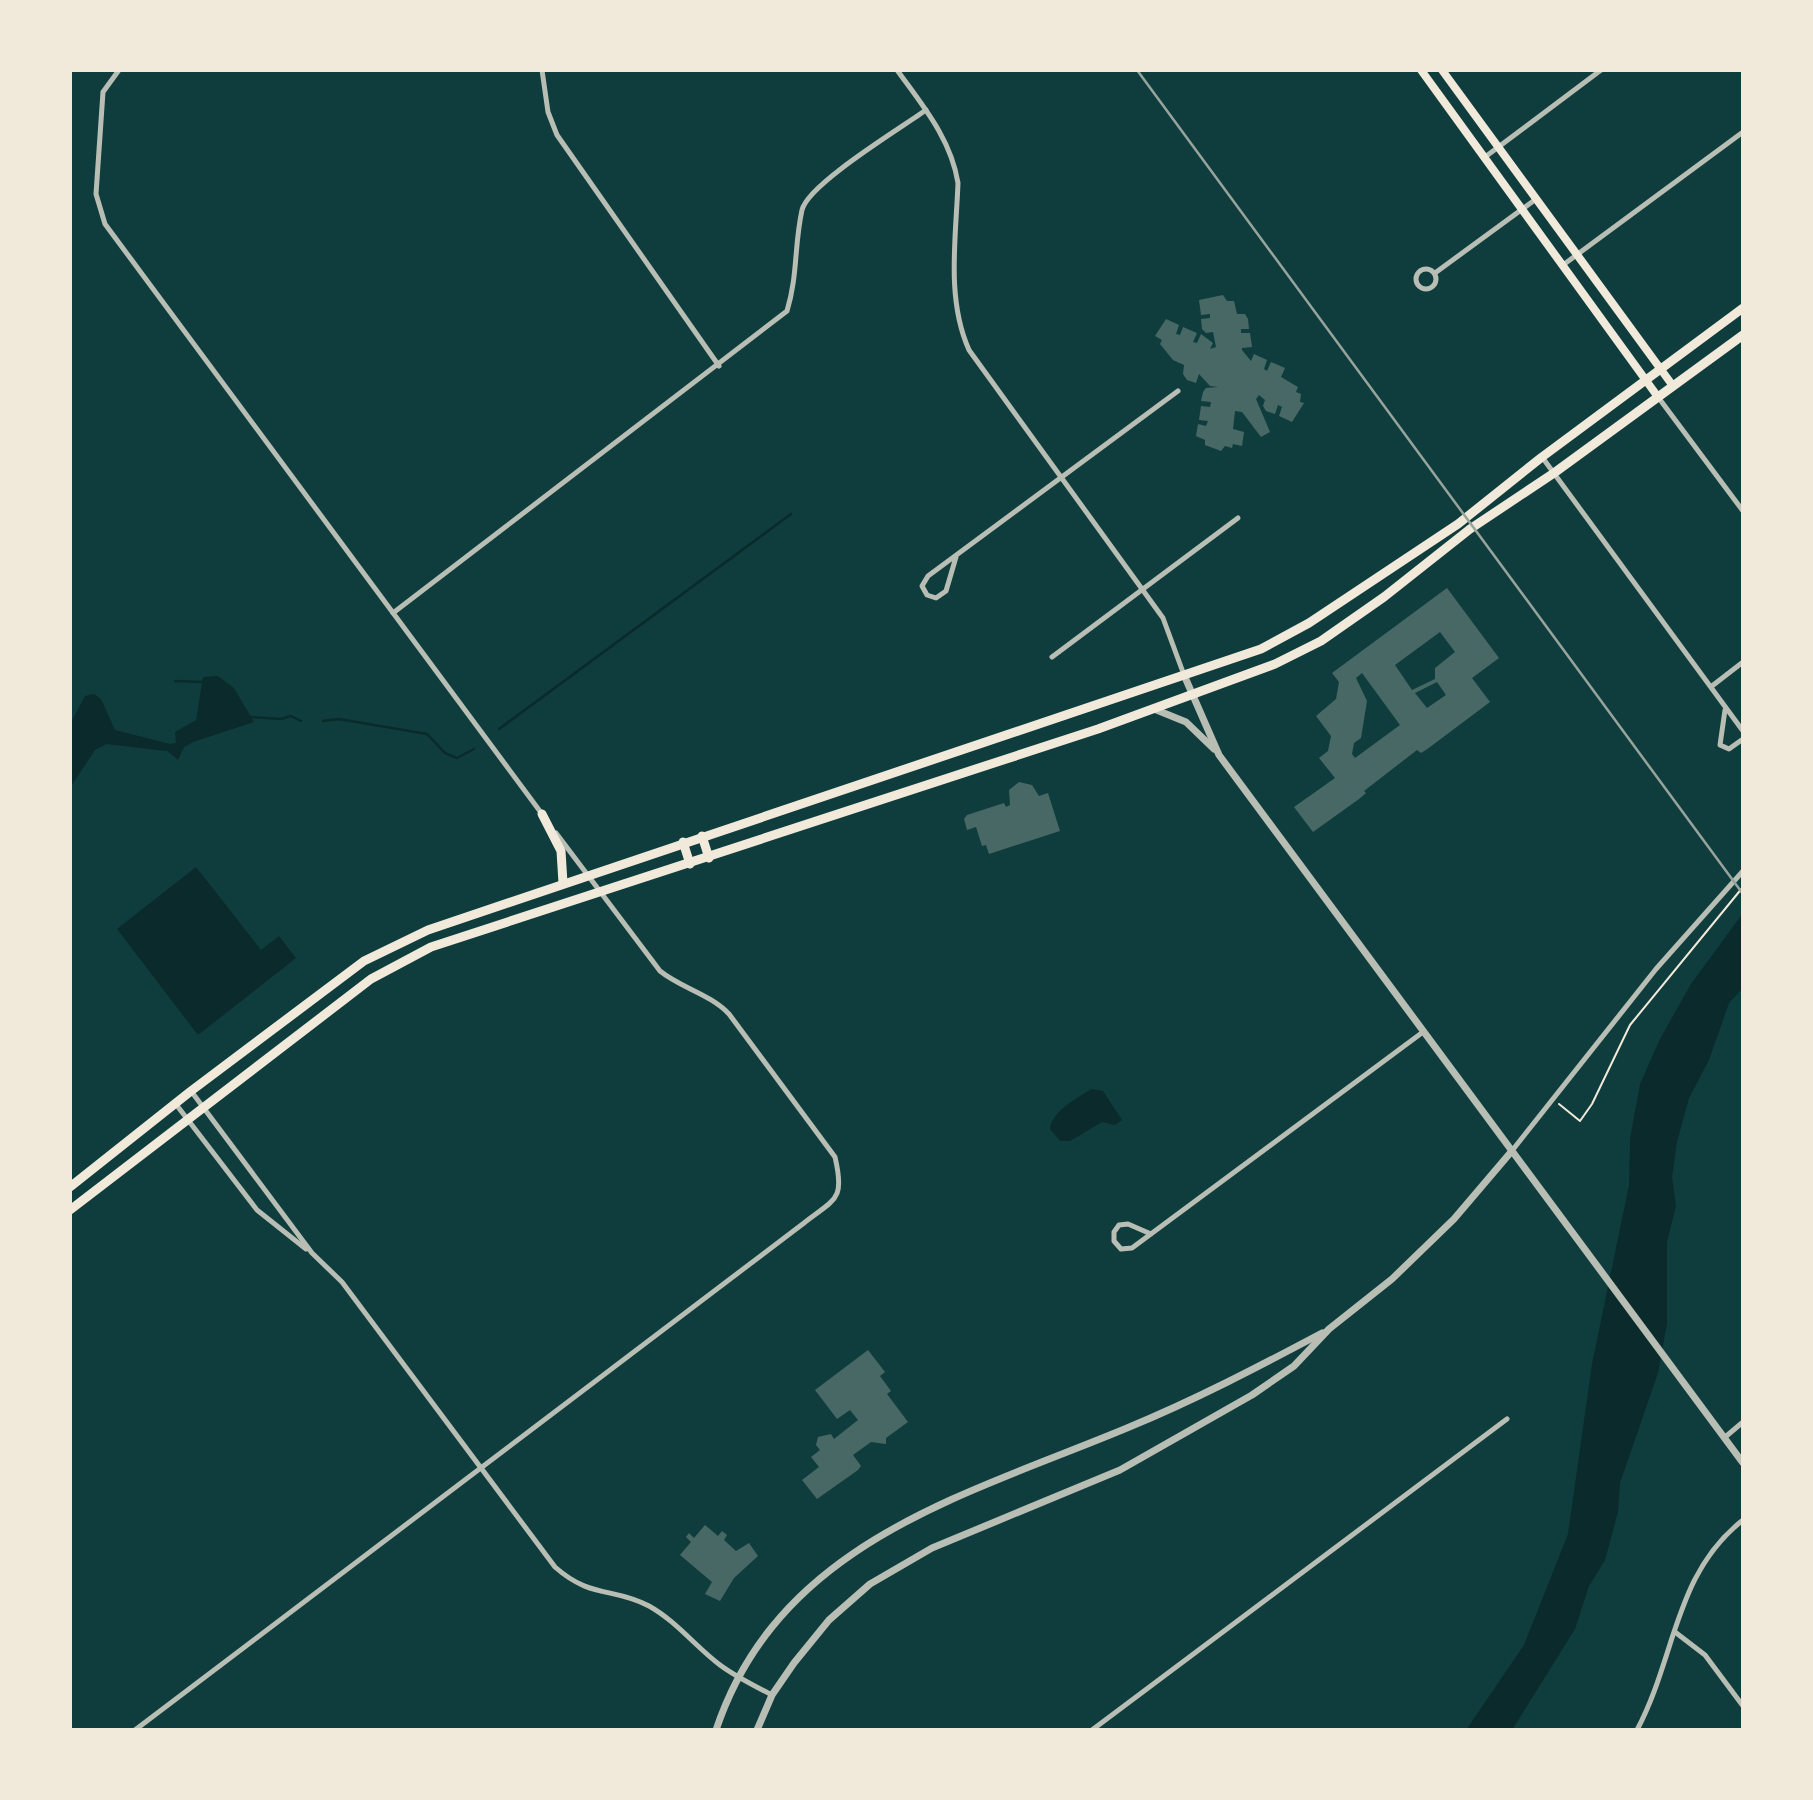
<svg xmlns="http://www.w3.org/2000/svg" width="1813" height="1800" font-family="Arial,sans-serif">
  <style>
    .water { fill: #0a2a2b }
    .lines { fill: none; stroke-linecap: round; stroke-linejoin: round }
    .stream { stroke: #0a2a2b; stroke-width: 2.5 }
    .building { fill: #486865; fill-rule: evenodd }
    .path { stroke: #f1e9da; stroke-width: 2 }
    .minor { stroke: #b8beb3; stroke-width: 5 }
    .tertiary { stroke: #b8beb3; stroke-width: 7 }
    .secondary { stroke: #f1e9da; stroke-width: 8 }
    .primary { stroke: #f1e9da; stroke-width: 9 }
    .rail { stroke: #97a49c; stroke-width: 2.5 }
  </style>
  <rect width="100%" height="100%" fill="#0f3d3e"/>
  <g class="water">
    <path d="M218 676 234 688 254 722 193 742 184 747 178 760 167 751 106 744 95 750 70 788V724L85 696 94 694 101 699 115 730 170 744 176 743 175 732 196 720 203 677Z"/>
    <path d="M196 867 261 950 279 936 296 958 198 1035 117 929Z"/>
    <path d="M1743 913V988L1729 1003 1709 1060 1689 1098 1677 1142 1672 1177 1676 1206 1667 1242V1324L1658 1373 1620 1483 1618 1512 1605 1560 1589 1586 1575 1629 1512 1730H1466L1524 1645 1568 1534 1592 1364 1629 1185 1630 1139 1640 1084 1660 1039 1691 984Z"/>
    <path d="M1092 1089 1103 1091 1122 1120 1115 1125 1102 1122 1070 1141H1060L1050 1129C1051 1112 1078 1097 1092 1089Z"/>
  </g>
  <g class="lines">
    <g class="stream">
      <path d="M175 681 203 682"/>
      <path d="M251 717 281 719 291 716 301 721"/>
      <path d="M323 721 339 719 427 734 445 753 457 758 474 749"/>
      <path d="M499 729 791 514"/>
    </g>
  </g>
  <g class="building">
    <path d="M1223 295 1227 301H1234L1237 314H1245L1248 319 1249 329H1241V333H1250L1252 347 1242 348V350L1251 361 1254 354 1267 360 1264 369 1267 371 1271 362 1285 368 1281 377 1298 387 1296 392 1301 394 1300 402 1304 403 1292 422 1279 416 1282 407 1278 405 1275 414 1266 411 1263 406 1265 400 1259 395 1256 399 1270 432 1261 437 1242 412 1235 411 1233 429 1244 432 1242 446 1233 444 1232 448 1225 446 1221 451 1205 445V440L1196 436 1198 424 1206 426 1208 421 1199 420 1201 406 1210 407 1211 402 1201 401 1203 392 1206 388 1218 387 1210 386 1199 374 1196 383 1187 380 1183 374 1184 365 1173 360 1160 344 1162 340 1155 336 1166 319 1179 325 1176 334 1180 335 1183 327 1197 333 1193 342 1197 343 1201 334 1213 343 1210 349 1216 347 1213 332 1206 333 1202 329 1201 319 1210 318V314L1201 315 1199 300Z"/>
    <path d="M1447 588 1499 658 1472 678 1490 702 1426 750 1421 753 1417 750 1364 791 1366 793 1359 799 1313 832 1294 807 1335 778 1319 758 1328 751 1331 736 1316 716 1336 699 1339 682 1332 673ZM1440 632 1455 652 1435 668V679L1412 690 1395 665ZM1362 673 1400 725 1355 758 1352 754 1354 743 1361 738 1367 701 1356 678ZM1437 682 1446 695 1427 708 1415 693Z"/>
    <path d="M1019 782 1032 785 1039 796 1048 793 1060 831 989 854 986 845 982 846 976 827 967 830 964 819 967 815 1004 803 1006 807 1010 805 1009 790Z"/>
    <path d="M868 1350 885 1372 880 1376 891 1391 887 1394 908 1422 886 1438V1444L871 1442 853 1455 861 1466 858 1470 817 1499 802 1480 819 1467 811 1457 820 1450 816 1445 818 1437 831 1434 834 1439 858 1420 850 1410 837 1419 815 1390Z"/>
    <path d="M705 1525 718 1536 722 1531 727 1535 724 1540 736 1551 749 1543 758 1556 734 1578 720 1601 705 1594 712 1582 680 1555 691 1542 686 1537 689 1533 694 1538Z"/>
  </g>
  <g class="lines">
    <path class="path" d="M1559 1104 1580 1121 1592 1104 1630 1025 1743 887"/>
    <g class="minor">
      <path d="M119 70 103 92 96 194 105 224 542 814"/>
      <path d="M542 70 548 112 557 135 719 366"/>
      <path d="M897 70C923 106 951 139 958 183 956 238 946 299 969 350L1163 618 1184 675"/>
      <path d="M1485 157 1601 70"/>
      <path d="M1563 265 1743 132"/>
      <circle cx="1426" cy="279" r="10"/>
      <path d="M1435 273 1536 199"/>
      <path d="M1658 397 1743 511"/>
      <path d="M1542 457 1743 731"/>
      <path d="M956 557 946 591 936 598 927 595 922 586 928 576 1178 391"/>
      <path d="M393 613 787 311C798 275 794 246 802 210 808 184 901 128 926 110"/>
      <path d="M1052 657 1238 518"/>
      <path d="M1712 686 1743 662"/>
      <path d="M1725 710 1720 745 1729 749 1743 739"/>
      <path d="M191 1091 312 1253 342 1282 555 1567C591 1599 613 1587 649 1606 676 1621 696 1647 720 1665 736 1677 755 1686 772 1695"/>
      <path d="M175 1103 257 1210 306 1249"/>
      <path d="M1511 1152 1656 969 1743 871"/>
      <path d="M1151 1234 1128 1224 1119 1225 1114 1232V1241L1121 1249 1132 1248 1423 1032"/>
      <path d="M1724 1438 1743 1422"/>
      <path d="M1675 1632 1705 1655 1743 1706"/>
      <path d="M135 1730 804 1223C836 1198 845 1200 835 1157L729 1014C710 994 681 988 660 971L556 833"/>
      <path d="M1092 1730 1507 1419"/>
      <path d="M1637 1730C1676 1657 1674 1574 1743 1520"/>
    </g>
    <g class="tertiary">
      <path d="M1184 675 1219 755 1743 1463"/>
      <path d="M1154 709 1186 722 1214 749"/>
      <path d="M716 1730C779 1542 964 1496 1127 1428 1195 1400 1258 1367 1322 1333"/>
      <path d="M757 1730 772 1695 794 1663 829 1620 870 1584 932 1548 1120 1470 1252 1395 1294 1366 1329 1329 1392 1279 1454 1219 1511 1152"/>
    </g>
    <g class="secondary">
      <path d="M1421 70 1658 397"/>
      <path d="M1442 70 1673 386"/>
    </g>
    <g class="primary">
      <path d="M542 814 561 851 563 883"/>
      <path d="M702 836 709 858"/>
      <path d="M683 842 690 864"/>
      <path d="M70 1187 191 1091 364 961 428 930 1261 649 1309 623 1458 524 1542 457 1743 308"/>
      <path d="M70 1210 371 979 431 947 1098 729 1275 664 1321 641 1384 597 1470 529 1554 473 1743 335"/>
    </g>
    <path class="rail" d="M1137 70 1743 894"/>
  </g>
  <rect width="1813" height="1800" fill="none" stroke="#f1e9da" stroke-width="144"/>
</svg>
